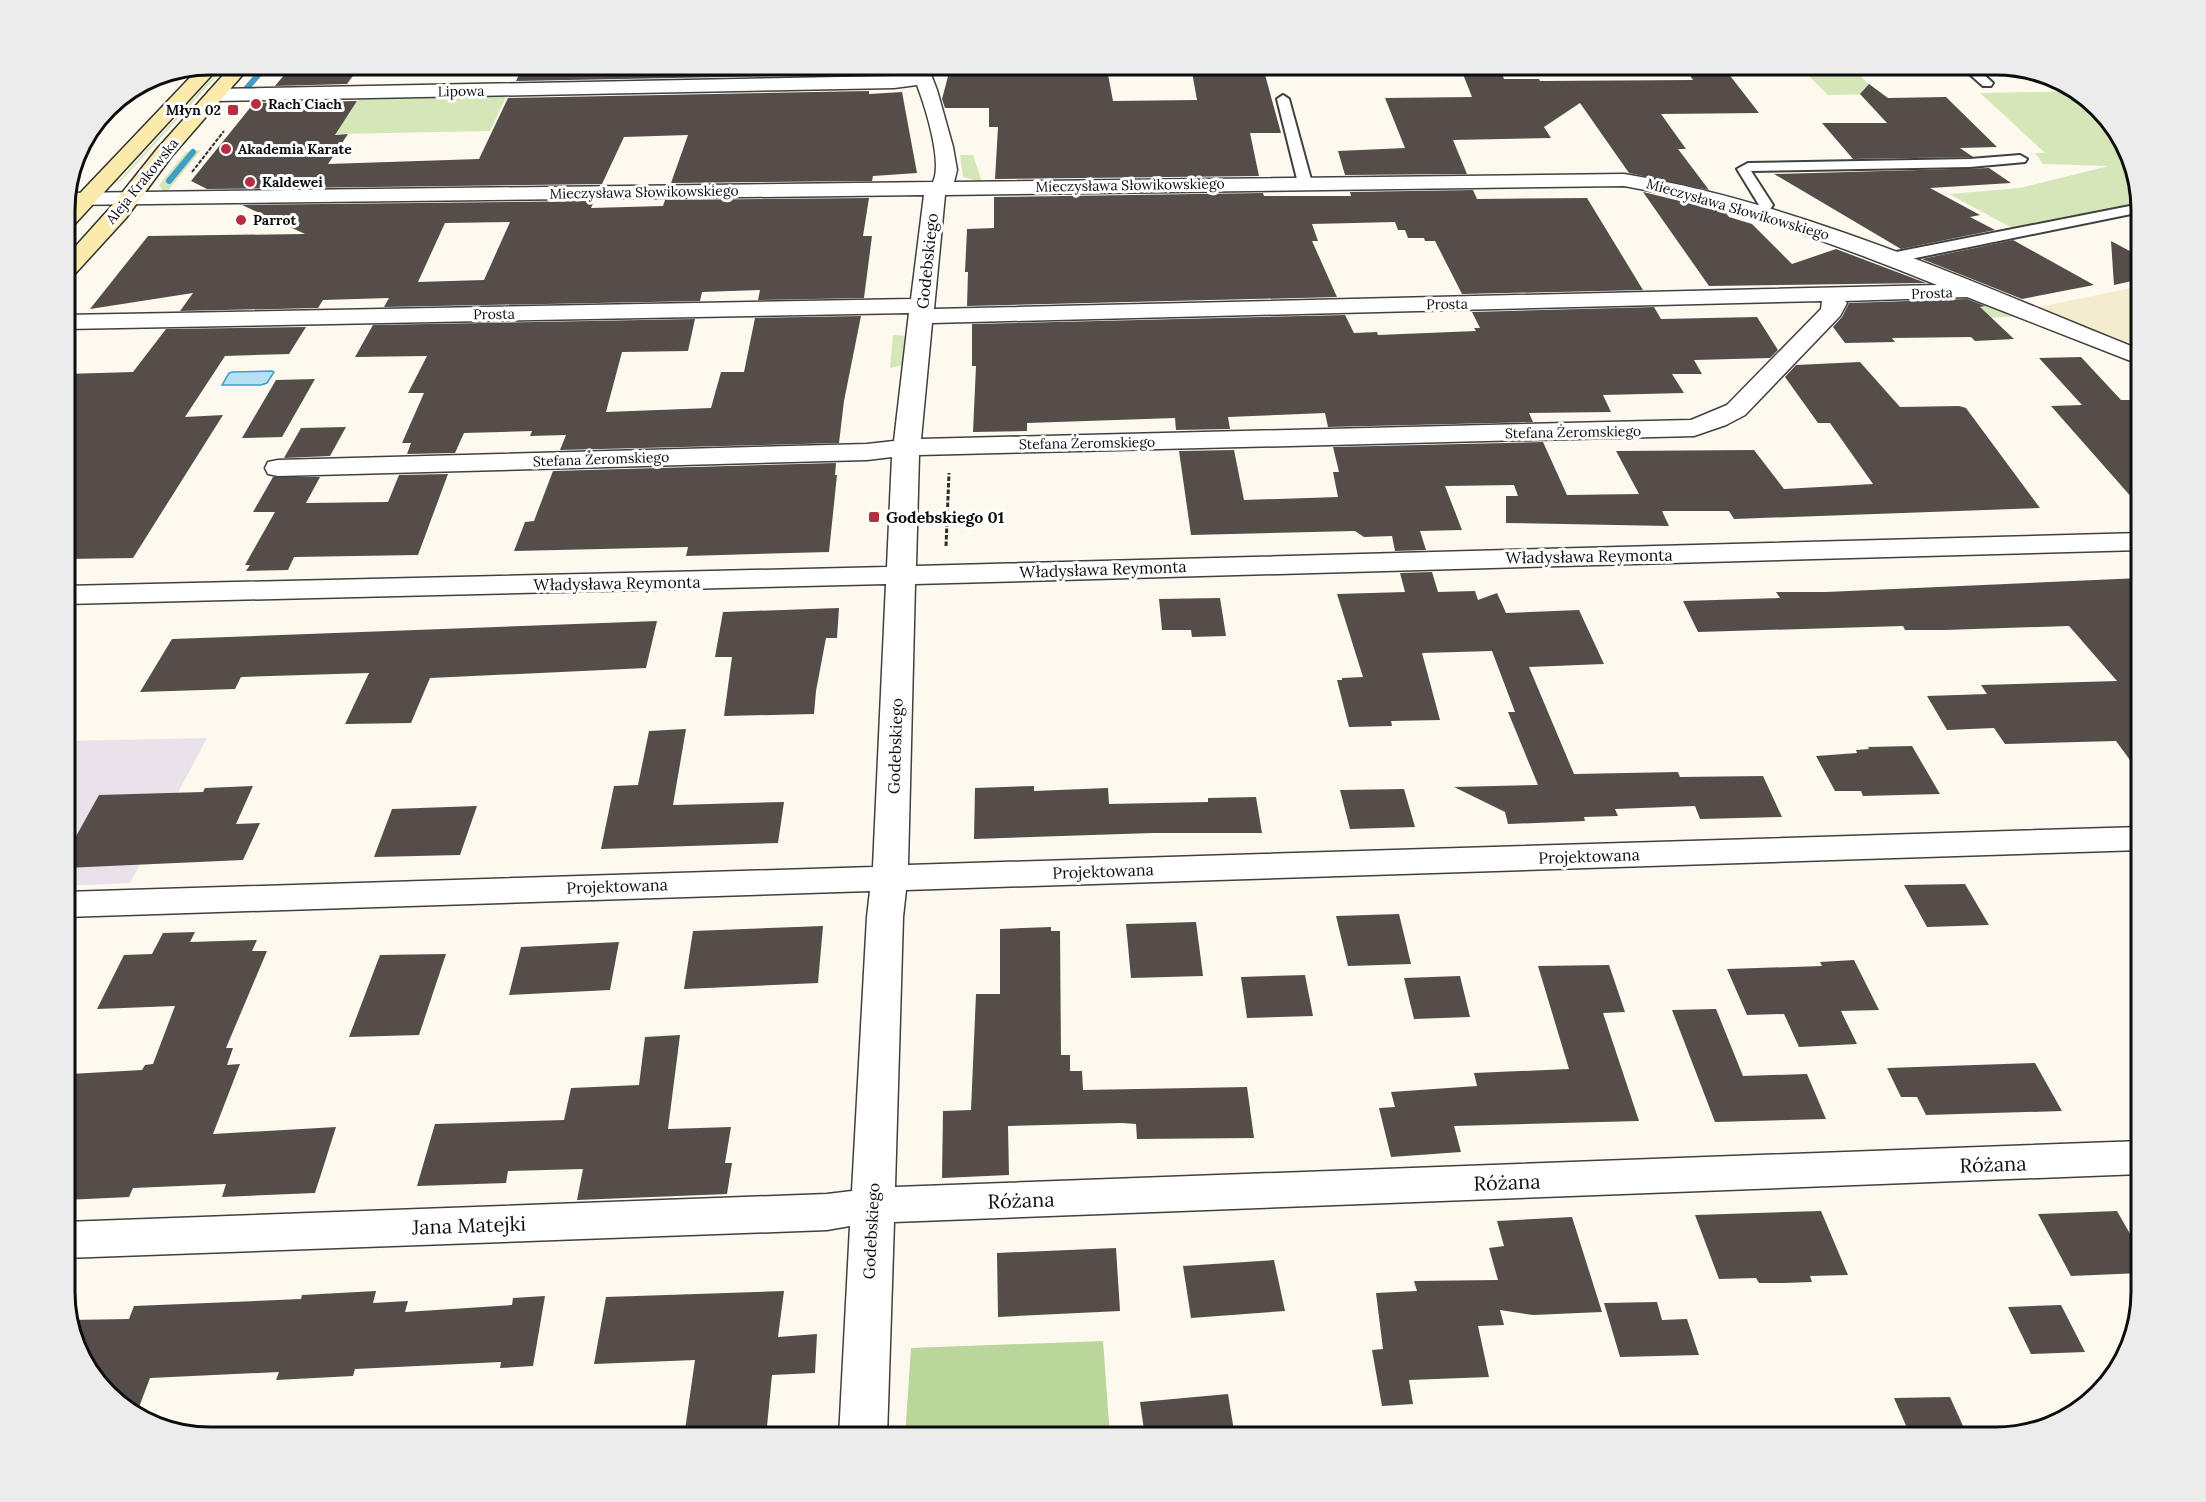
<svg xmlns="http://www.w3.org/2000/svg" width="2206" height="1502" font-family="Lora,serif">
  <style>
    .industrial { fill: #e9e2eb }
    .farmland { fill: #f3eccf }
    .green { fill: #d5e6b9 }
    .forest { fill: #bad69a }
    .water { fill: #b5e1f3; stroke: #409dc6; stroke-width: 1.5 }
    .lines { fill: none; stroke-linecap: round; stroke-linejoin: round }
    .stream { stroke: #409dc6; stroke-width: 6 }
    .building { fill: #554d4a; fill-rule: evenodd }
    .lane-casing { stroke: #404040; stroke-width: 4 }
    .street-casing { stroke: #404040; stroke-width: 3 }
    .secondary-casing { stroke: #2f2f2f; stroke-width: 3 }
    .path-far1 { stroke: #2f2f2f; stroke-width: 2; stroke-dasharray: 4 1.5; stroke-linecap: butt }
    .path { stroke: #2f2f2f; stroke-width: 3; stroke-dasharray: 4.5 2; stroke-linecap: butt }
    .lane { fill: #fff; fill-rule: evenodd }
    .street { fill: #fff; fill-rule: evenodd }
    .secondary { fill: #faebac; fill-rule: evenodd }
    .poi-dot { fill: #b52d40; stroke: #fff; stroke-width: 2 }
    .labels { text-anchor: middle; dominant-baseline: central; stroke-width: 6; stroke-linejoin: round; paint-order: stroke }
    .far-street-label { font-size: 14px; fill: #0d0d0d; stroke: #fff }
    .far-poi-label { font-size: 14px; font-weight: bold; fill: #0d0d0d; stroke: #fff; text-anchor: start }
    .street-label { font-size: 16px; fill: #0d0d0d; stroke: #fff }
    .poi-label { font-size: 16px; font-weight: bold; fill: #0d0d0d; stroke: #fff; text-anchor: start }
    .near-street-label { font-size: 20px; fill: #0d0d0d; stroke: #fff }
    .rim { fill: none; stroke: #0d0d0d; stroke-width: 3 }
  </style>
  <rect width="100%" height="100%" fill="#fef9ee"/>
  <path class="industrial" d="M207 738 130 883 65 886V741Z"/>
  <path class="farmland" d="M2141 286V350L2039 307Z"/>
  <g class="green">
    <path d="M224 65H227L121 181 116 184Z"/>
    <path d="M1798 65H1849L1879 94 1828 95Z"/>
    <path d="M2078 91 2126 145 2140 204 2014 229 1949 194 2020 188 2109 166 2043 164 2035 153H2045L1980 93Z"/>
    <path d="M508 93 490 131 335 134 361 96Z"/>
    <path d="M201 150 167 192 162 190 159 185 186 152Z"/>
    <path d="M960 155H973L982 182 963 177Z"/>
    <path d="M1944 297 1974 299 2023 316C1988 317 1931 327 1905 298Z"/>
    <path d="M893 335 907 336 903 365 890 368Z"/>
  </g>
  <path class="forest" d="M1103 1341 1110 1437H905L911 1348Z"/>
  <path class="water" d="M232 372 272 371 274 372 267 383 261 385H222L229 373Z"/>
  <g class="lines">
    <g class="stream">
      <path d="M246 89 259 74"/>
      <path d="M169 181 193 152"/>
    </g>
  </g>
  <g class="building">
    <path d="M657 64H875L873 74 516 81 522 68Z"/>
    <path d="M1106 64 1113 101 1197 100 1192 72 1264 71 1281 133H1250L1259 176 995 179 998 127H989V108H945L942 99 951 65Z"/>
    <path d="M1459 64H1498L1504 79H1539L1540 81 1693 80 1682 64H1721L1759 113 1661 114 1686 149H1678L1709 190 1629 173 1580 103 1544 127 1551 138 1453 140 1467 174 1345 175 1338 151 1405 148 1385 98 1472 97Z"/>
    <path d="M355 73 347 84 275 86 285 74Z"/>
    <path d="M1869 84 1888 98 1946 97 1997 147 1960 148 1973 157 1853 159 1822 123H1887L1860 94Z"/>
    <path d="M869 91V94L902 92 917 173 873 176 872 181 671 183 688 135 624 137 602 184 207 189 191 181 254 103 357 101 335 135 348 134 328 164 479 159 508 98Z"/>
    <path d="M1989 168 2011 183 1930 188 1980 215 1970 217 1995 230 1901 249 1774 174Z"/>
    <path d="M1473 190 1477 199 1587 198 1643 290 1462 294 1435 241H1425L1424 238H1408L1405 230H1398L1395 222 1312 224 1318 241H1312L1337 297 967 306 968 272H965L967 229 994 228V197L1263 193 1264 196H1351L1350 192Z"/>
    <path d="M1643 192 1725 212 1729 217 1752 224 1792 264 1836 249 1926 283 1709 286Z"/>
    <path d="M869 198 863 236H872L864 298 758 300 760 290 702 292 700 301 384 307 389 298 323 300 318 308 180 311 193 293 90 309 148 236 305 234 242 205 594 201 591 208 663 206 665 200ZM510 222 484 280 418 282 445 223Z"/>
    <path d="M2013 240 2094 285 2022 299 1922 259Z"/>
    <path d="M2111 241 2141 257V279L2114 285Z"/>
    <path d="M1967 299 1985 306 1980 307 2014 339 1975 341 1971 337 1892 338 1895 342 1845 343 1833 327 1842 317 1849 303Z"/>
    <path d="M1654 307 1661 319 1757 317 1778 350 1770 358 1694 360 1702 374H1672L1684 393 1603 395 1611 412 1529 413 1533 422 1328 427 1325 413 1228 417 1230 429 1176 430 1175 418 1027 423V431L973 432 976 366H972V324L1345 315 1354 333 1377 332 1378 335 1476 331 1474 328H1480L1472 312Z"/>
    <path d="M861 316 844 401 839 443 560 450 566 435 530 436 532 431 464 433 455 453 407 454 411 443H402L424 393H408L427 356 355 357 373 325 695 319 688 351 622 352 606 412 711 408 721 372H744L755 318Z"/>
    <path d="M306 327 289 354 225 356 185 417 223 415 133 558 65 559V374L133 372 166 329Z"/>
    <path d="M2081 357 2121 400H2141V508L2051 406 2082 405 2039 358Z"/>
    <path d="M1860 362 1900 407 1959 406 1966 408 2040 508 1734 519 1729 511H1662L1669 526 1506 523V496H1518L1514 485 1445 486 1462 530 1420 531 1426 550 1395 551 1392 536 1364 537 1355 531 1191 535 1179 451 1234 450 1244 500 1338 497 1333 472H1339L1333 447 1543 442 1567 495 1639 494 1616 451 1754 450 1784 489 1873 484 1830 423H1818L1785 377 1796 365Z"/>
    <path d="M315 379 282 437 242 438 276 380Z"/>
    <path d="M346 427 330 456 284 458 301 428Z"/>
    <path d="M836 463 835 475H837L829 552 686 556 688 547 514 551 525 522 534 521 553 471Z"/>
    <path d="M448 474 418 555 294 557 288 570 246 571 250 565H245L275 512H253L273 477H320L306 503 388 502 399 475Z"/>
    <path d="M1432 572 1438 592 1475 591 1478 600 1497 593 1506 613 1579 610 1604 664 1529 667 1574 774 1678 772 1680 777 1763 776 1782 817 1700 819 1695 806 1615 809 1618 816 1584 817 1585 821 1508 824 1505 812 1454 787 1538 785 1508 712H1515L1492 651 1422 653 1440 720 1391 721 1392 726 1349 727 1337 680H1342V678L1363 677 1337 594 1405 592 1400 573Z"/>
    <path d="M2141 578V775L2116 741 2005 744 1994 728 1947 730 1927 696 1987 694 1981 685 2117 681 2069 626 1944 630H1905L1903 626 1698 632 1683 601 1780 598 1776 592H1826Z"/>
    <path d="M1220 598 1226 636 1192 637 1191 630H1162L1159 599Z"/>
    <path d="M839 608 837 638H826L816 691 814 714 724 716 732 657H715L723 612Z"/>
    <path d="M657 621 646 668 430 678 411 723 345 724 369 673 241 677 235 689 140 692 172 639Z"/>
    <path d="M686 729 673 805 784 802 778 843 601 849 614 786 638 785 649 731Z"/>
    <path d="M1912 746 1940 794 1863 796 1861 791H1835L1816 756 1857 753 1856 750 1869 749 1868 747Z"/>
    <path d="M253 786 236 824 260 823 243 860 65 868V856L99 795 203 792 205 788Z"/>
    <path d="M1034 786V791L1108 788 1109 804 1208 802V798L1256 797 1262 833H1153L974 839 975 788Z"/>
    <path d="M1404 789 1415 827 1350 829 1340 790Z"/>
    <path d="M477 806 460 855 374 857 392 809Z"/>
    <path d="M1965 884 1989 925 1927 927 1904 885Z"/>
    <path d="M1399 914 1411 964 1348 966 1336 916Z"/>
    <path d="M1196 922 1203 976 1131 978 1126 924Z"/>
    <path d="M823 926 818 983 684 989 693 931Z"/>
    <path d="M1051 927V931H1060L1061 1055H1070V1071H1082L1083 1090 1247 1087 1254 1138 1137 1139 1136 1124 1122 1123 1008 1126 1009 1175 942 1178 943 1111 971 1110 976 994H1000V929Z"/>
    <path d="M195 932 190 942 257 940 252 951H267L226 1048H233L227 1065 240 1064 213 1134 336 1127 315 1193 222 1197 226 1184 133 1188 129 1197 65 1200V1085L70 1074 142 1070 145 1065 153 1064 175 1006 97 1009 124 955 152 954 163 933Z"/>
    <path d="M619 942 610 990 509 995 521 947Z"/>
    <path d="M446 954 419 1035 349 1037 380 955Z"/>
    <path d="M1854 960 1879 1010 1841 1011 1857 1044 1799 1047 1784 1014 1747 1015 1727 969 1822 966 1820 962Z"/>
    <path d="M1609 965 1625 1012 1603 1013 1639 1121 1454 1126 1461 1152 1391 1157 1379 1108 1395 1107 1391 1092 1477 1086 1474 1073 1569 1069 1538 966Z"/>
    <path d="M1305 975 1313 1016 1247 1018 1241 977Z"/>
    <path d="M1460 976 1470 1017 1414 1019 1404 978Z"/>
    <path d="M1716 1009 1743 1076 1807 1074 1826 1119 1715 1122 1672 1010Z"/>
    <path d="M680 1035 668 1129 731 1127 725 1163H732L727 1194 577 1200 583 1169 508 1171 506 1183 417 1186 435 1124 564 1120 571 1088 639 1085 645 1037Z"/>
    <path d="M2035 1063 2062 1111 1926 1115 1917 1097H1901L1887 1068Z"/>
    <path d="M1821 1211 1848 1275 1810 1276 1812 1282 1784 1283H1759L1756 1278 1719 1279 1695 1215Z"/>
    <path d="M2117 1211 2141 1253V1273L2071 1276 2038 1214Z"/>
    <path d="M1572 1217 1602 1312 1533 1315 1500 1310 1504 1325 1478 1326 1489 1377 1409 1380 1413 1404 1382 1406 1372 1350 1383 1349 1376 1293 1417 1291 1414 1281 1498 1280 1489 1248 1504 1246 1497 1221Z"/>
    <path d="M1116 1248 1120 1311 998 1317 997 1253Z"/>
    <path d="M1274 1260 1285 1311 1191 1318 1183 1266Z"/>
    <path d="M376 1291 373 1303 408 1301 405 1312 512 1305 513 1298 545 1296 533 1366 500 1368 501 1362 355 1369 353 1376 276 1380 279 1372 150 1378 136 1415 129 1413 84 1364 70 1320 129 1319 134 1306 301 1299 302 1295Z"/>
    <path d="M784 1291 778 1337 817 1334 815 1373 772 1375 766 1437H684L695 1360 594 1364 606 1297Z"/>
    <path d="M1657 1302 1662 1320 1687 1319 1699 1355 1620 1357 1604 1303Z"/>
    <path d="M2061 1305 2085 1352 2031 1354 2008 1307Z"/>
    <path d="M1228 1394 1235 1437H1145L1140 1402Z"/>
    <path d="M1950 1397 1968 1437H1911L1894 1398Z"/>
  </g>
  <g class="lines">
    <defs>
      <g id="lane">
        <path d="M1958 64H1972L1993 83 1991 86H1983Z"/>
        <path d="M1283 95 1289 99 1312 183 1310 186 1305 187 1298 183 1277 99Z"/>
        <path d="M2020 155 2027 159 2025 162 1970 167 1751 171 1773 205 1765 216 1760 217 1753 213 1759 205 1737 169 1748 163 1970 159Z"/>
        <path d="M2140 204 2141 212 1891 263 1883 258 1891 253Z"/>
      </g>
      <path id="street" d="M909 64H927L937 90 953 147 957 170 954 182 1624 174C1804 204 1973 283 2141 350V365L1967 297 1845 301 1847 303 1840 316 1745 415 1726 425 1694 436 919 455 916 566 2141 533V550L915 584 908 865 2141 827V850L906 890 903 917 895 1187 2141 1141V1174L894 1222 887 1437H839L850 1226 827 1230 65 1258V1222L827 1194 852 1191 867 917 870 891 65 917V892L873 867 886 584 65 604V586L887 567 892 457 867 460 278 476 268 474 265 468 268 462 278 460 867 444 894 441 909 313 65 329V315L911 299 924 195 65 205 67 193 933 182C943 162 925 106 917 85L894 88 216 101 209 99 207 95 209 91 216 89 894 76 911 75ZM1624 186C1732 205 1835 244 1937 285L934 309 945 195ZM1822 301 1821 309 1727 405 1691 420 921 439 932 323Z"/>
      <g id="secondary">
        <path d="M210 64H222L73 226 65 227V209L201 66Z"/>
        <path d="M233 64H252L171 157 126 218 73 276 65 278V258L110 208 157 149Z"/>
      </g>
    </defs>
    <use href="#lane" class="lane-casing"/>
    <use href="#street" class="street-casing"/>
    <use href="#secondary" class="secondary-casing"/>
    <path class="path-far1" d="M192 172 224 131"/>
    <path class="path" d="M946 546 949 473"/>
    <use href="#lane" class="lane"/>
    <use href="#street" class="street"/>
    <use href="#secondary" class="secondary"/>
  </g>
  <g class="poi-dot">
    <circle cx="256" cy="104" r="6"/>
    <rect x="227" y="104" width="12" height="12" rx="3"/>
    <circle cx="226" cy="149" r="6"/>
    <circle cx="250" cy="182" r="6"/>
    <circle cx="241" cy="220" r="6"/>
    <rect x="868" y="511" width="12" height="12" rx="3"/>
  </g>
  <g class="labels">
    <g class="far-street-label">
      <text transform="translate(461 91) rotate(-1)">Lipowa</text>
      <text transform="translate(142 181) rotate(-51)">Aleja Krakowska</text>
      <text transform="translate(1130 185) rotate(-1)">Mieczysława Słowikowskiego</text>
      <text transform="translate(644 192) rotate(-1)">Mieczysława Słowikowskiego</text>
      <text transform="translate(1738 209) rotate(16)">Mieczysława Słowikowskiego</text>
      <text transform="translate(1932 293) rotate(-2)">Prosta</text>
      <text transform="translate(1447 304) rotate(-1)">Prosta</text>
      <text transform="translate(494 314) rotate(-1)">Prosta</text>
      <text transform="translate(1573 432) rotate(-1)">Stefana Żeromskiego</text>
      <text transform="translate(1087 443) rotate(-1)">Stefana Żeromskiego</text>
      <text transform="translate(601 459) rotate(-2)">Stefana Żeromskiego</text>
    </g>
    <g class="far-poi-label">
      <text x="268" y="104">Rach Ciach</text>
      <text x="221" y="110" text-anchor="end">Młyn 02</text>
      <text x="238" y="149">Akademia Karate</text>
      <text x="262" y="182">Kaldewei</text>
      <text x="253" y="220">Parrot</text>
    </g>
    <g class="street-label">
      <text transform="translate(927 261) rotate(-84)">Godebskiego</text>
      <text transform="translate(1589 556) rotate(-1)">Władysława Reymonta</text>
      <text transform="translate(1103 569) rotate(-2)">Władysława Reymonta</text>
      <text transform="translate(617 583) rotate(-1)">Władysława Reymonta</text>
      <text transform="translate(895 746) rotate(-88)">Godebskiego</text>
      <text transform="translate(1589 856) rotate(-2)">Projektowana</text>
      <text transform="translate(1103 871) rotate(-2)">Projektowana</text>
      <text transform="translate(617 886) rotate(-2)">Projektowana</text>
      <text transform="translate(871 1231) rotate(-87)">Godebskiego</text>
    </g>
    <g class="poi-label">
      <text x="886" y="517">Godebskiego 01</text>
    </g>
    <g class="near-street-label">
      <text transform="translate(1993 1164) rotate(-2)">Różana</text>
      <text transform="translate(1507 1182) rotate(-2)">Różana</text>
      <text transform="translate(1021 1200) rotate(-2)">Różana</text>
      <text transform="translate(469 1225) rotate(-2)">Jana Matejki</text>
    </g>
  </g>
  <path d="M0 0H2206V1502H0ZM210 75H1996A135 135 0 0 1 2131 210V1292A135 135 0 0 1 1996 1427H210A135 135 0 0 1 75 1292V210A135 135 0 0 1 210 75Z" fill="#ececec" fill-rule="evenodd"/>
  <path class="rim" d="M210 75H1996A135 135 0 0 1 2131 210V1292A135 135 0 0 1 1996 1427H210A135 135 0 0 1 75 1292V210A135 135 0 0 1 210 75Z"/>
</svg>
